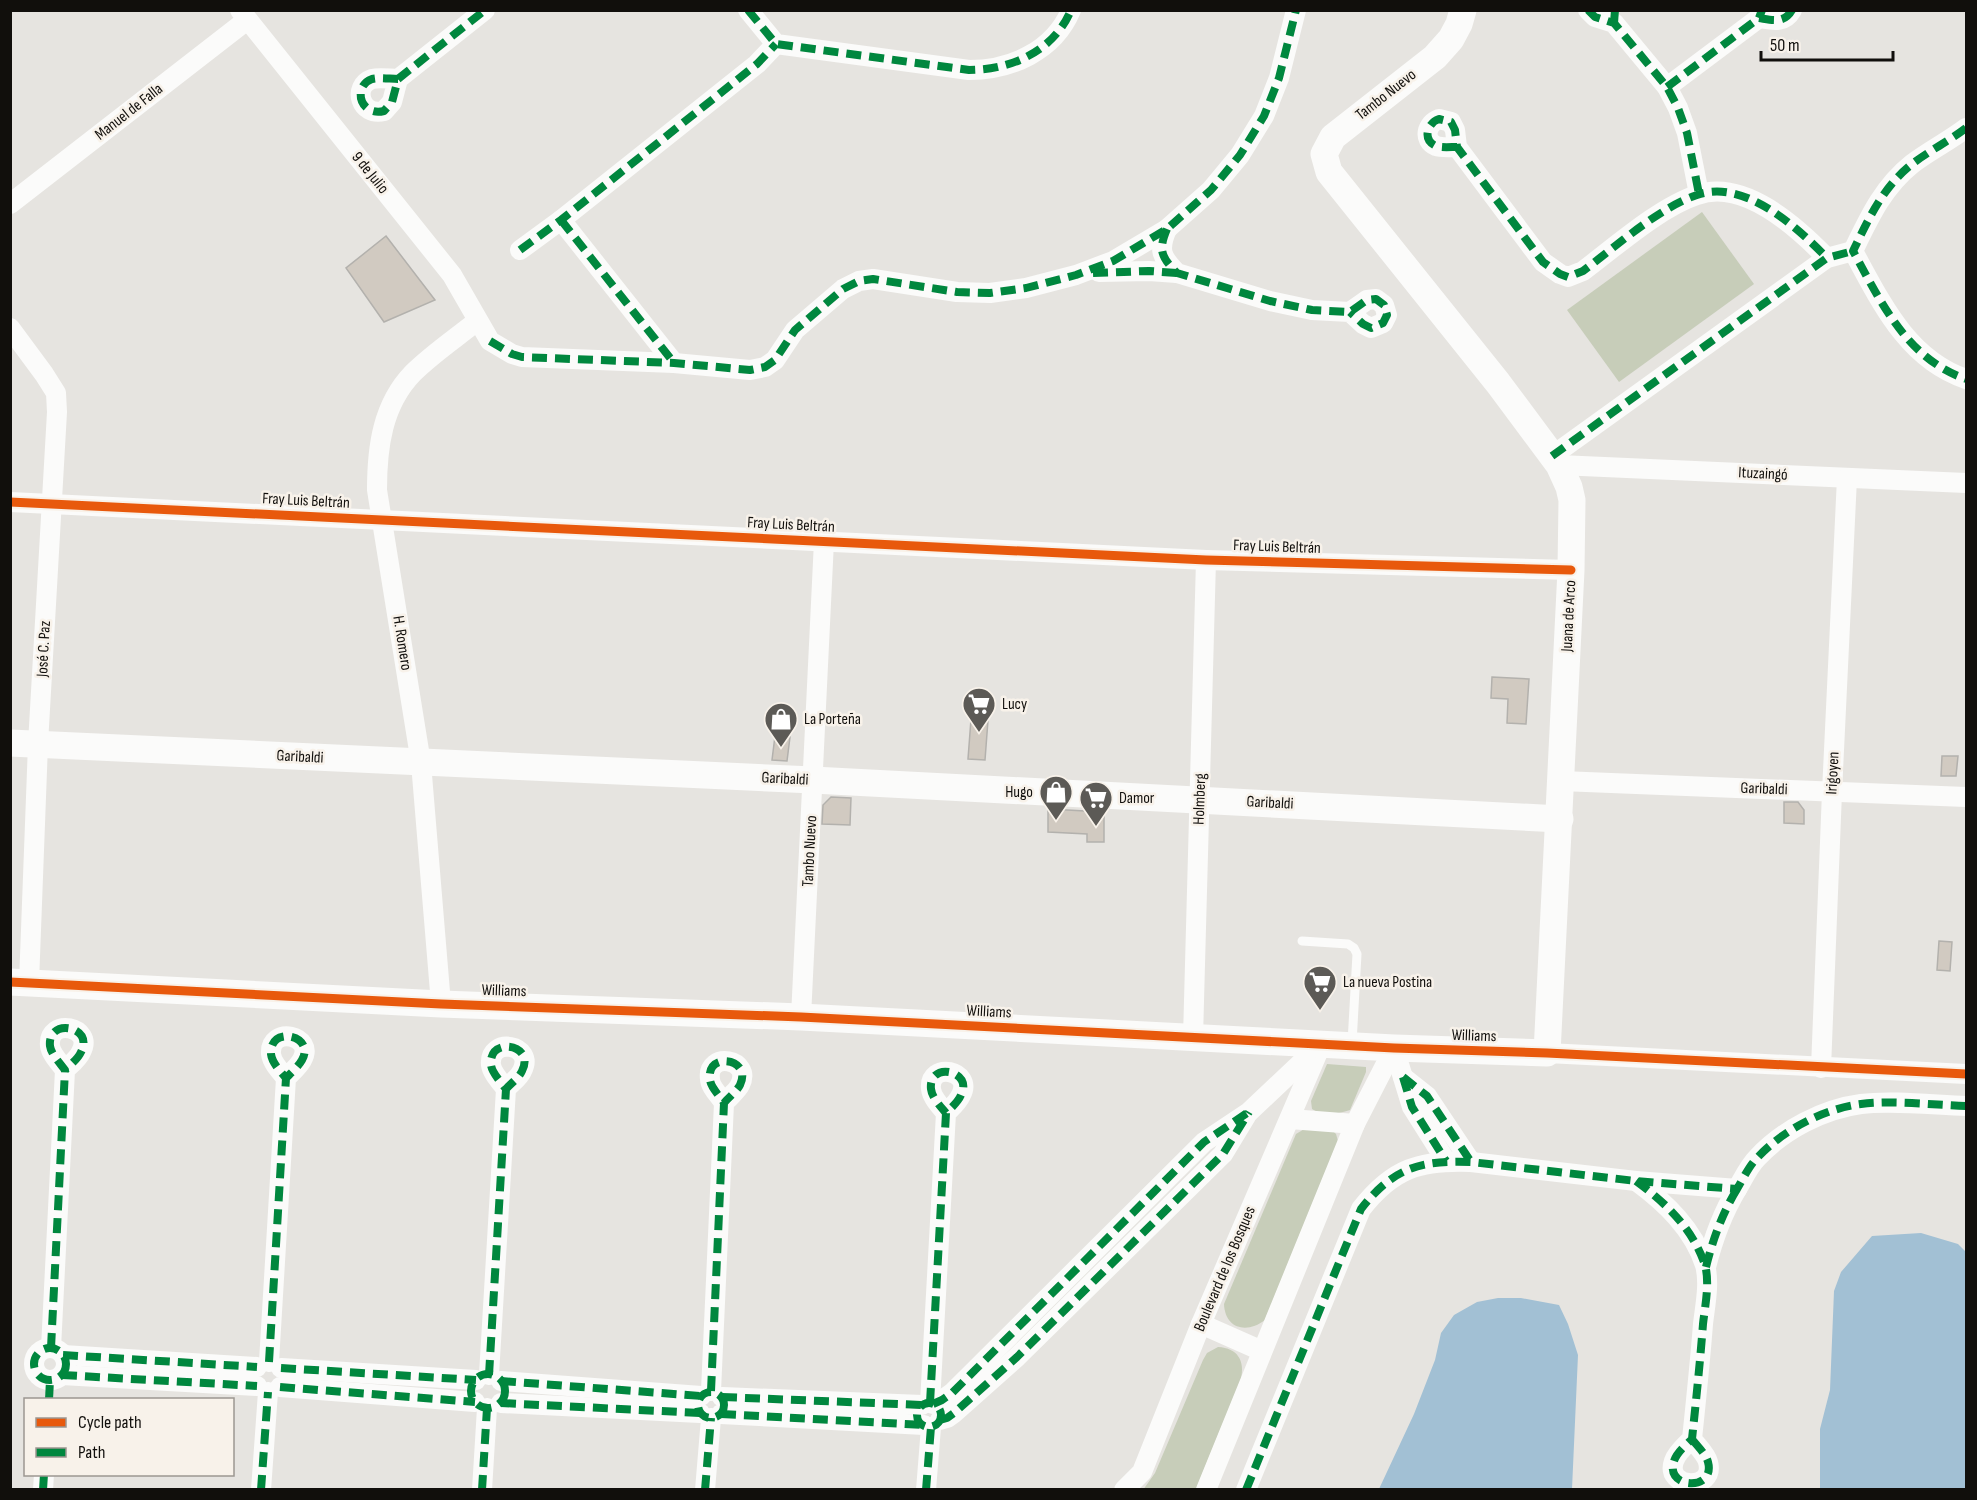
<svg xmlns="http://www.w3.org/2000/svg" width="1977" height="1500" font-family="'Sofia Sans Condensed',sans-serif">
  <style>
    .green { fill: #c7cdb9 }
    .water { fill: #a2c0d4 }
    .building { fill: #d1cac1; stroke: #b3b1ad; stroke-width: 1.5 }
    .lines { fill: none; stroke-linecap: round; stroke-linejoin: round }
    .lane { stroke: #fbfbfa; stroke-width: 9 }
    .street { stroke: #fbfbfa; stroke-width: 20 }
    .secondary { stroke: #fbfbfa; stroke-width: 27 }
    .quiet { stroke: #00873e; stroke-width: 8; stroke-dasharray: 15 8; stroke-linecap: butt }
    .cycleway-casing { stroke: #f8f2ea; stroke-width: 13 }
    .cycleway { stroke: #e8590c; stroke-width: 9 }
    .labels { text-anchor: middle; dominant-baseline: central; stroke-width: 5; stroke-linejoin: round; paint-order: stroke }
    .street-label { font-size: 16px; fill: #110f0c; stroke: #f8f2ea }
    .poi-label { font-size: 16px; fill: #110f0c; stroke: #f8f2ea; text-anchor: start }
  </style>
  <rect width="100%" height="100%" fill="#e6e4e0"/>
  <g class="green">
    <path d="M1702 212 1754 284 1619 382 1567 310Z"/>
    <path d="M1327 1064 1366 1067V1072L1350 1110C1338 1114 1323 1117 1312 1109L1311 1101Z"/>
    <path d="M1306 1128 1332 1130 1336 1134 1338 1141 1265 1320C1247 1334 1225 1329 1224 1304L1296 1134Z"/>
    <path d="M1218 1347C1238 1348 1245 1361 1241 1379L1196 1489 1143 1490 1155 1473 1203 1360 1207 1353Z"/>
  </g>
  <g class="water">
    <path d="M1921 1233 1958 1244 1966 1252V1489H1820V1429L1830 1390 1834 1291 1841 1272 1872 1236Z"/>
    <path d="M1498 1298H1521L1559 1305 1568 1324 1578 1355 1572 1489H1379L1414 1414 1435 1360 1441 1333 1454 1315 1477 1302Z"/>
  </g>
  <g class="building">
    <path d="M386 236 435 300 384 322 346 268Z"/>
    <path d="M1492 677 1529 679 1526 724 1507 723 1508 699 1491 698Z"/>
    <path d="M972 706 989 707 985 760 968 759Z"/>
    <path d="M775 736 790 737 787 761 772 760Z"/>
    <path d="M1942 756H1958L1956 776H1941Z"/>
    <path d="M831 797 851 798 850 825 822 824 823 805Z"/>
    <path d="M1784 802H1798L1804 810V824L1784 823Z"/>
    <path d="M1048 809 1104 812V842H1087V834L1048 832Z"/>
    <path d="M1939 941 1952 942 1950 971 1937 970Z"/>
  </g>
  <g class="lines">
    <path class="lane" d="M1302 941 1348 944 1354 948 1357 954 1352 1043"/>
    <g class="street">
      <path d="M240 10 452 275 490 341 512 354 522 357 674 363 750 370 765 367 775 360 795 330 843 289 859 281 873 279 957 292 990 293 1026 288 1076 275 1113 261 1167 229 1211 190 1240 155 1264 116 1279 78 1296 10"/>
      <path d="M748 10 776 44 969 70C1011 70 1054 51 1071 10"/>
      <path d="M1588 10 1595 17 1614 23 1667 87 1678 108 1687 133 1699 194"/>
      <path d="M1759 18C1772 20 1784 24 1792 10"/>
      <path d="M398 79C390 79 380 77 372 79 352 86 360 117 384 111L392 102 398 79 485 10"/>
      <path d="M1667 87 1759 18 1762 10"/>
      <path d="M1966 128C1949 141 1929 151 1912 164 1883 187 1869 218 1853 251 1881 302 1907 359 1966 379"/>
      <path d="M1457 147C1451 147 1442 148 1436 146 1422 140 1427 123 1439 119L1451 122 1455 130 1457 147 1543 262 1560 274 1568 277 1583 271C1615 247 1660 207 1697 195 1744 178 1798 228 1827 258"/>
      <path d="M10 204 247 20"/>
      <path d="M561 220 674 363"/>
      <path d="M1167 229C1158 250 1161 257 1177 273L1270 301 1312 310 1350 312 1367 300 1376 299 1384 305 1387 315 1383 323 1371 328 1363 324 1350 312"/>
      <path d="M520 250 561 220 757 64 776 44"/>
      <path d="M1099 272 1149 271 1177 273"/>
      <path d="M10 328 44 374 56 393 57 412 38 744 29 983"/>
      <path d="M1552 456 1827 258 1853 251"/>
      <path d="M1559 465 1966 483"/>
      <path d="M10 502 1206 560 1571 570"/>
      <path d="M1561 781 1966 797"/>
      <path d="M441 1004 421 763 377 490C377 448 382 405 413 373 432 354 456 338 477 321"/>
      <path d="M801 1017 824 541"/>
      <path d="M1193 1038 1206 560"/>
      <path d="M1394 1048 1412 1107 1446 1161"/>
      <path d="M1547 1053 1966 1074"/>
      <path d="M1821 1068 1832 792 1847 478"/>
      <path d="M1403 1077 1427 1096 1471 1162"/>
      <path d="M1290 1119 1355 1124"/>
      <path d="M1636 1181C1666 1203 1693 1229 1705 1265 1710 1283 1705 1306 1703 1324 1700 1363 1696 1401 1692 1439 1686 1445 1677 1452 1674 1461 1664 1489 1716 1492 1708 1462 1706 1454 1697 1446 1692 1439"/>
      <path d="M1706 1267C1713 1239 1722 1214 1737 1189"/>
      <path d="M1201 1324 1262 1351"/>
      <path d="M51 1348 65 1070C60 1063 51 1054 50 1046 47 1017 95 1026 81 1052 78 1059 70 1065 65 1070"/>
      <circle cx="50" cy="1364" r="16"/>
      <path d="M63 1355 257 1367"/>
      <path d="M269 1362 286 1078C281 1072 272 1063 271 1054 269 1025 316 1035 302 1060 298 1067 291 1073 286 1078"/>
      <path d="M281 1368 476 1380"/>
      <path d="M62 1375 257 1386"/>
      <path d="M489 1375 506 1089C501 1082 492 1073 491 1065 488 1036 536 1044 522 1071 519 1078 511 1083 506 1089"/>
      <path d="M501 1381 701 1396"/>
      <path d="M280 1387 475 1402"/>
      <path d="M711 1391 724 1103C720 1096 710 1087 710 1079 706 1051 753 1058 740 1085 737 1091 729 1097 724 1103"/>
      <path d="M722 1397 922 1405"/>
      <path d="M501 1403 700 1413"/>
      <path d="M930 1403 946 1113C951 1108 958 1102 961 1095 974 1070 928 1061 931 1089 932 1098 941 1107 946 1113"/>
      <path d="M933 1404 942 1400 952 1393 1204 1142 1249 1112 1321 1044"/>
      <path d="M721 1414 924 1425"/>
      <path d="M940 1420 947 1418 954 1413 1017 1357 1223 1154 1246 1116"/>
      <path d="M43 1490 44 1474"/>
      <path d="M261 1490 268 1392"/>
      <path d="M482 1490 487 1408"/>
      <path d="M705 1490 711 1418"/>
      <path d="M926 1490 931 1427"/>
      <path d="M1124 1490 1142 1472 1201 1324 1318 1052"/>
      <path d="M1206 1490 1355 1124 1394 1048"/>
      <path d="M1246 1490 1361 1209C1393 1168 1420 1160 1471 1162L1636 1181 1737 1189C1743 1179 1749 1166 1757 1158 1783 1130 1823 1109 1861 1104 1892 1100 1935 1105 1966 1106"/>
    </g>
    <g class="secondary">
      <path d="M10 743 813 780 1560 819"/>
      <path d="M10 982 441 1004 801 1017 1394 1048 1547 1053 1571 570 1572 500 1569 487 1559 465 1498 383 1329 172 1324 154 1333 137 1435 57 1451 39 1459 24 1463 10"/>
    </g>
    <g class="quiet">
      <path d="M748 10 776 44 969 70C1011 70 1054 51 1071 10"/>
      <path d="M1588 10 1595 17 1614 23 1667 87 1678 108 1687 133 1699 194"/>
      <path d="M1759 18C1772 20 1784 24 1792 10"/>
      <path d="M1614 23 1615 10"/>
      <path d="M398 79C390 79 380 77 372 79 352 86 360 117 384 111L392 102 398 79 485 10"/>
      <path d="M1667 87 1759 18 1762 10"/>
      <path d="M1966 128C1949 141 1929 151 1912 164 1883 187 1869 218 1853 251 1881 302 1907 359 1966 379"/>
      <path d="M1457 147C1451 147 1442 148 1436 146 1422 140 1427 123 1439 119L1451 122 1455 130 1457 147 1543 262 1560 274 1568 277 1583 271C1615 247 1660 207 1697 195 1744 178 1798 228 1827 258"/>
      <path d="M561 220 674 363"/>
      <path d="M1167 229C1158 250 1161 257 1177 273L1270 301 1312 310 1350 312 1367 300 1376 299 1384 305 1387 315 1383 323 1371 328 1363 324 1350 312"/>
      <path d="M520 250 561 220 757 64 776 44"/>
      <path d="M1093 273 1149 271 1177 273"/>
      <path d="M490 341 512 354 522 357 674 363 750 370 765 367 775 360 795 330 843 289 859 281 873 279 957 292 990 293 1026 288 1076 275 1113 261 1167 229 1211 190 1240 155 1264 116 1279 78 1296 10"/>
      <path d="M1552 456 1827 258 1853 251"/>
      <path d="M1403 1077 1427 1096 1471 1162"/>
      <path d="M1403 1077 1412 1107 1446 1161"/>
      <path d="M1636 1181C1666 1203 1693 1229 1705 1265 1710 1283 1705 1306 1703 1324 1700 1363 1696 1401 1692 1439 1686 1445 1677 1452 1674 1461 1664 1489 1716 1492 1708 1462 1706 1454 1697 1446 1692 1439"/>
      <path d="M1706 1267C1713 1239 1722 1214 1737 1189"/>
      <path d="M51 1348 65 1070C60 1063 51 1054 50 1046 47 1017 95 1026 81 1052 78 1059 70 1065 65 1070"/>
      <circle cx="50" cy="1364" r="16"/>
      <path d="M63 1355 257 1367"/>
      <path d="M269 1362 286 1078C281 1072 272 1063 271 1054 269 1025 316 1035 302 1060 298 1067 291 1073 286 1078"/>
      <path d="M281 1368 476 1380"/>
      <circle cx="488" cy="1391" r="17"/>
      <path d="M62 1375 257 1386"/>
      <path d="M489 1375 506 1089C501 1082 492 1073 491 1065 488 1036 536 1044 522 1071 519 1078 511 1083 506 1089"/>
      <path d="M501 1381 701 1396"/>
      <path d="M280 1387 475 1402"/>
      <path d="M711 1391 724 1103C720 1096 710 1087 710 1079 706 1051 753 1058 740 1085 737 1091 729 1097 724 1103"/>
      <circle cx="711" cy="1405" r="13"/>
      <path d="M722 1397 922 1405"/>
      <path d="M49 1400 50 1380"/>
      <path d="M501 1403 700 1413"/>
      <path d="M930 1403 946 1113C951 1108 958 1102 961 1095 974 1070 928 1061 931 1089 932 1098 941 1107 946 1113"/>
      <circle cx="929" cy="1415" r="12"/>
      <path d="M933 1404 942 1400 952 1393 1204 1142 1247 1113"/>
      <path d="M721 1414 924 1425"/>
      <path d="M940 1420 947 1418 954 1413 1017 1357 1223 1154 1249 1112"/>
      <path d="M43 1490 44 1474"/>
      <path d="M261 1490 268 1392"/>
      <path d="M482 1490 487 1408"/>
      <path d="M705 1490 711 1418"/>
      <path d="M926 1490 931 1427"/>
      <path d="M1246 1490 1361 1209C1393 1168 1420 1160 1471 1162L1636 1181 1737 1189C1743 1179 1749 1166 1757 1158 1783 1130 1823 1109 1861 1104 1892 1100 1935 1105 1966 1106"/>
    </g>
    <defs>
      <g id="cycleway">
        <path d="M10 502 1206 560 1571 570"/>
        <path d="M10 982 441 1004 801 1017 1394 1048 1547 1053 1966 1074"/>
      </g>
    </defs>
    <use href="#cycleway" class="cycleway-casing"/>
    <use href="#cycleway" class="cycleway"/>
  </g>
  <defs>
    <symbol id="supermarket-pin" viewBox="-11 -11 22 30"><path d="M0 17L-7.5 6A9.5 9.5 0 1 1 7.5 6Z" fill="#5c5a56" stroke="#f8f2ea"/><path d="M-6-5.5h2.5l.6 2H6L4.5 2H-2.5L-4.4-4H-6ZM-1.5 3.2a1.3 1.3 0 1 0 .1 0ZM3 3.2a1.3 1.3 0 1 0 .1 0Z" fill="#fff"/></symbol>
    <symbol id="shop-pin" viewBox="-11 -11 22 30"><path d="M0 17L-7.5 6A9.5 9.5 0 1 1 7.5 6Z" fill="#5c5a56" stroke="#f8f2ea"/><path d="M-5-2.5h2.3a2.7 3.5 0 0 1 5.4 0H5L5.5 6h-11ZM-1.5-2.5h3a1.5 2.3 0 0 0-3 0Z" fill="#fff"/></symbol>
  </defs>
  <g fill-rule="evenodd">
    <use href="#supermarket-pin" x="960" y="685" width="38" height="52"/>
    <use href="#shop-pin" x="762" y="700" width="38" height="52"/>
    <use href="#shop-pin" x="1037" y="773" width="38" height="52"/>
    <use href="#supermarket-pin" x="1077" y="779" width="38" height="52"/>
    <use href="#supermarket-pin" x="1301" y="963" width="38" height="52"/>
  </g>
  <g class="labels">
    <g class="street-label">
      <text transform="translate(1386 95) rotate(-38)">Tambo Nuevo</text>
      <text transform="translate(129 112) rotate(-38)">Manuel de Falla</text>
      <text transform="translate(370 173) rotate(51)">9 de Julio</text>
      <text transform="translate(1763 474) rotate(3)">Ituzaingó</text>
      <text transform="translate(306 501) rotate(3)">Fray Luis Beltrán</text>
      <text transform="translate(791 525) rotate(3)">Fray Luis Beltrán</text>
      <text transform="translate(1277 547) rotate(2)">Fray Luis Beltrán</text>
      <text transform="translate(1569 616) rotate(-87)">Juana de Arco</text>
      <text transform="translate(402 643) rotate(81)">H. Romero</text>
      <text transform="translate(44 649) rotate(-87)">José C. Paz</text>
      <text transform="translate(300 757) rotate(3)">Garibaldi</text>
      <text transform="translate(1833 773) rotate(-87)">Irigoyen</text>
      <text transform="translate(785 779) rotate(3)">Garibaldi</text>
      <text transform="translate(1764 789) rotate(2)">Garibaldi</text>
      <text transform="translate(1200 799) rotate(-88)">Holmberg</text>
      <text transform="translate(1270 803) rotate(3)">Garibaldi</text>
      <text transform="translate(810 851) rotate(-87)">Tambo Nuevo</text>
      <text transform="translate(504 991) rotate(2)">Williams</text>
      <text transform="translate(989 1012) rotate(3)">Williams</text>
      <text transform="translate(1474 1036) rotate(2)">Williams</text>
      <text transform="translate(1225 1269) rotate(-67)">Boulevard de los Bosques</text>
    </g>
    <g class="poi-label">
      <text x="1002" y="704">Lucy</text>
      <text x="804" y="719">La Porteña</text>
      <text x="1033" y="792" text-anchor="end">Hugo</text>
      <text x="1119" y="798">Damor</text>
      <text x="1343" y="982">La nueva Postina</text>
    </g>
  </g>
  <rect width="1977" height="1500" fill="none" stroke="#110f0c" stroke-width="24"/>
  <rect x="24" y="1398" width="210" height="78" fill="#f8f2ea" stroke="#9c9791" stroke-width="1.5"/>
  <rect x="36" y="1418" width="30" height="9" fill="#e8590c" stroke="#9c9791" stroke-width="1.5"/>
  <text x="78" y="1428" font-size="18" fill="#110f0c">Cycle path</text>
  <rect x="36" y="1448" width="30" height="9" fill="#00873e" stroke="#9c9791" stroke-width="1.5"/>
  <text x="78" y="1458" font-size="18" fill="#110f0c">Path</text>
  <path d="M1761 51v9h132v-9" fill="none" stroke="#110f0c" stroke-width="3"/>
  <text x="1770" y="51" font-size="18" fill="#110f0c" stroke="#f8f2ea" stroke-width="4.5" paint-order="stroke">50 m</text>
</svg>
